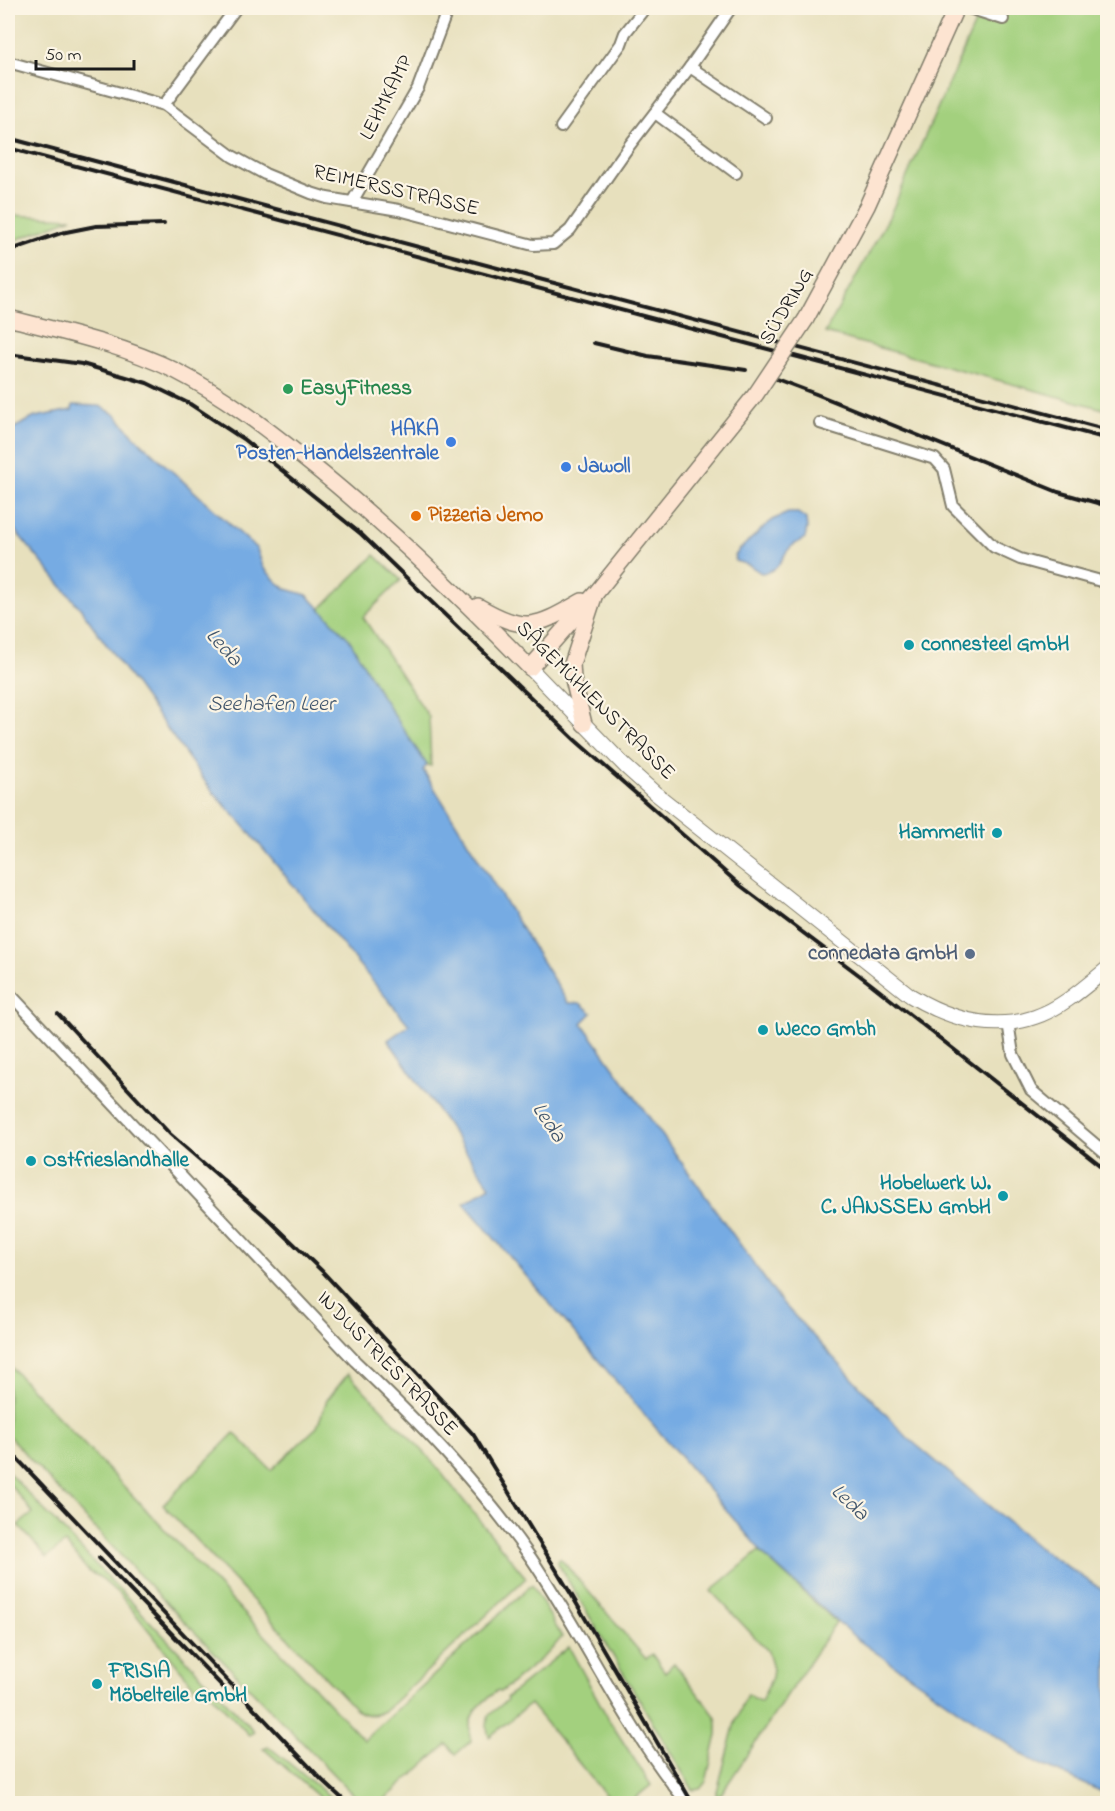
<svg xmlns="http://www.w3.org/2000/svg" width="1115" height="1811" font-family="'Indie Flower',sans-serif">
  <style>
    .green { fill: #a3d07e; stroke: #60764d; stroke-width: 1.5 }
    .water { fill: #76abe3; stroke: #496480; stroke-width: 1.5 }
    .lines { fill: none; stroke-linecap: round; stroke-linejoin: round }
    .minor-casing { stroke: #827e6c; stroke-width: 14 }
    .tertiary-casing { stroke: #827e6c; stroke-width: 16 }
    .secondary-casing { stroke: #827e6c; stroke-width: 18 }
    .minor { stroke: #fff; stroke-width: 10 }
    .tertiary { stroke: #fff; stroke-width: 14 }
    .secondary { stroke: #fde4d1; stroke-width: 15 }
    .rail { stroke: #1c1c1c; stroke-width: 4 }
    .secondary-bridge-casing { stroke: #827e6c; stroke-width: 18; stroke-linecap: butt }
    .secondary-bridge { stroke: #fde4d1; stroke-width: 15 }
    .leisure-dot { fill: #2e9e5b; stroke: #fcf5e5; stroke-width: 2 }
    .shop-dot { fill: #3f7fe0; stroke: #fcf5e5; stroke-width: 2 }
    .food-dot { fill: #e8710a; stroke: #fcf5e5; stroke-width: 2 }
    .culture-dot { fill: #0f9aa8; stroke: #fcf5e5; stroke-width: 2 }
    .service-dot { fill: #5c6f8a; stroke: #fcf5e5; stroke-width: 2 }
    .labels { text-anchor: middle; dominant-baseline: central; stroke-width: 4.5; stroke-linejoin: round; paint-order: stroke }
    .street-label { font-size: 21px; fill: #1c1c1c; stroke: #fcf5e5 }
    .leisure-label { font-size: 21px; font-weight: bold; fill: #27864d; stroke: #fcf5e5; text-anchor: start }
    .shop-label { font-size: 21px; font-weight: bold; fill: #366cbe; stroke: #fcf5e5; text-anchor: end }
    .food-label { font-size: 21px; font-weight: bold; fill: #c56008; stroke: #fcf5e5; text-anchor: start }
    .culture-label { font-size: 21px; font-weight: bold; fill: #0d838f; stroke: #fcf5e5; text-anchor: start }
    .service-label { font-size: 21px; font-weight: bold; fill: #4e5e75; stroke: #fcf5e5; text-anchor: end }
    .water-label { font-size: 22px; font-style: italic; fill: #40556c; stroke: #fcf5e5 }
  </style>
  <rect width="100%" height="100%" fill="#fcf5e5"/>
  <filter id="ink" filterUnits="userSpaceOnUse"><feTurbulence type="fractalNoise" baseFrequency=".0167" numOctaves="2"/><feDisplacementMap in="SourceGraphic" scale="12" xChannelSelector="R" yChannelSelector="G"/><feConvolveMatrix kernelMatrix="1 2 1 2 8 2 1 2 1" color-interpolation-filters="sRGB"/></filter>
  <filter id="wash" filterUnits="userSpaceOnUse"><feTurbulence type="fractalNoise" baseFrequency=".008" numOctaves="4" result="noise"/><feDisplacementMap in="SourceGraphic" scale="24" xChannelSelector="R" yChannelSelector="G"/><feGaussianBlur stdDeviation="1.35" result="paint"/><feColorMatrix in="noise" values="0 0 0 0 0 0 0 0 0 0 0 0 0 0 0 0 0 1.4 0 .05"/><feComposite in="paint" operator="in"/></filter>
  <g filter="url(#wash)">
    <rect width="100%" height="100%" fill="#e7e0bd"/>
    <g class="green">
      <path d="M982 8H1107V410L825 333 889 217Z"/>
      <path d="M8 215 72 218 8 243Z"/>
      <path d="M375 555 401 580 363 617 429 717 431 766 427 765 381 695 349 639 320 609Z"/>
      <path d="M8 1364 364 1740 529 1587 532 1585 562 1637 549 1652 501 1692 498 1690C479 1705 465 1714 471 1741L456 1754 447 1744 381 1803H361C243 1681 123 1561 8 1435Z"/>
      <path d="M348 1374 426 1454 526 1578 387 1709C376 1716 368 1717 356 1710L163 1505 234 1433 271 1470 317 1427 327 1400Z"/>
      <path d="M8 1472 254 1731 249 1735 204 1687 198 1691 120 1595 98 1576 89 1572 65 1543 47 1557 18 1525 33 1513 8 1482Z"/>
      <path d="M759 1551 836 1622 717 1800 715 1799 734 1726 747 1694 761 1702 772 1677 773 1669 768 1651 711 1591Z"/>
      <path d="M560 1558 646 1659 652 1654 665 1672 674 1663 716 1717 717 1724V1735L706 1782 700 1789 693 1790 557 1562Z"/>
      <path d="M569 1647 609 1720 651 1785 629 1803H612L530 1704 489 1737 487 1728 488 1716 507 1700 506 1698Z"/>
      <path d="M268 1746 338 1803H326L263 1748Z"/>
    </g>
    <g class="water">
      <path d="M73 405 100 406 116 415 136 438 257 549 263 567 276 581 286 589 307 595 349 639 381 695 427 765 423 770 568 1003H580L592 1013 582 1023 779 1299 907 1437 1039 1548 1107 1593V1794L1031 1760 858 1640 766 1557 464 1203 490 1186 388 1040 409 1025 244 826 212 791 80 608 8 522V431L35 417 72 410Z"/>
      <path d="M788 513H798L806 519 807 528 805 538C801 541 796 543 792 546 779 557 783 571 761 573L749 565 735 561V556L739 550 772 520Z"/>
    </g>
  </g>
  <g filter="url(#ink)">
    <g class="lines">
      <defs>
        <g id="minor">
          <path d="M969 8 1003 19"/>
          <path d="M8 62 164 105 232 156 265 174 311 193 327 198 399 210 533 245 553 244 570 230 629 146 690 67 731 8"/>
          <path d="M690 67 766 118"/>
          <path d="M164 105 236 8"/>
          <path d="M655 113 736 173"/>
          <path d="M561 127 621 44 625 33 645 8"/>
          <path d="M352 202 418 88 448 8"/>
          <path d="M820 423 935 459 944 469 953 506 994 547 1020 559 1108 583"/>
          <path d="M8 992 355 1361C419 1422 480 1485 531 1558 586 1639 625 1728 688 1804"/>
          <path d="M1008 1022 1013 1054 1031 1090 1108 1155"/>
        </g>
        <path id="tertiary" d="M530 668 626 767 655 793 911 996C948 1018 992 1032 1035 1017 1062 1008 1086 986 1108 968"/>
        <g id="secondary">
          <path d="M8 318C64 332 123 345 176 371 223 395 266 428 307 461 386 524 459 595 530 668L596 593 756 394"/>
          <path d="M806 319 867 206 956 8"/>
          <path d="M478 606C527 634 536 627 582 601"/>
          <path d="M584 724 573 679 572 664 594 597"/>
        </g>
      </defs>
      <use href="#minor" class="minor-casing"/>
      <use href="#tertiary" class="tertiary-casing"/>
      <use href="#secondary" class="secondary-casing"/>
      <use href="#minor" class="minor"/>
      <use href="#tertiary" class="tertiary"/>
      <use href="#secondary" class="secondary"/>
      <g class="rail">
        <path d="M8 138 1108 430"/>
        <path d="M8 148 1108 439"/>
        <path d="M8 251 61 233 96 226 164 224"/>
        <path d="M594 343 648 356 746 370"/>
        <path d="M8 354 82 364 147 383 190 404 243 439 361 534 575 740 741 886 871 984 1108 1171"/>
        <path d="M771 377 816 394 1058 492 1108 506"/>
        <path d="M58 1014 170 1134 265 1216 322 1271 473 1434 571 1594 693 1804"/>
        <path d="M8 1449 322 1780 348 1804"/>
        <path d="M99 1558 224 1688"/>
      </g>
      <defs>
        <path id="secondary-bridge" d="M756 394 806 319"/>
      </defs>
      <use href="#secondary-bridge" class="secondary-bridge-casing"/>
      <use href="#secondary-bridge" class="secondary-bridge"/>
    </g>
  </g>
  <circle class="leisure-dot" cx="288" cy="389" r="6"/>
  <g class="shop-dot">
    <circle cx="451" cy="442" r="6"/>
    <circle cx="566" cy="467" r="6"/>
  </g>
  <circle class="food-dot" cx="416" cy="516" r="6"/>
  <g class="culture-dot">
    <circle cx="909" cy="645" r="6"/>
    <circle cx="997" cy="833" r="6"/>
    <circle cx="763" cy="1030" r="6"/>
    <circle cx="31" cy="1161" r="6"/>
    <circle cx="1003" cy="1196" r="6"/>
    <circle cx="97" cy="1684" r="6"/>
  </g>
  <circle class="service-dot" cx="970" cy="954" r="6"/>
  <g class="labels">
    <g class="street-label">
      <text transform="translate(387 98) rotate(-63)">LEHMKAMP</text>
      <text transform="translate(396 191) rotate(13)">REIMERSSTRASSE</text>
      <text transform="translate(787 307) rotate(-59)">SÜDRING</text>
      <text transform="translate(595 701) rotate(45)">SÄGEMÜHLENSTRASSE</text>
      <text transform="translate(387 1364) rotate(46)">INDUSTRIESTRASSE</text>
    </g>
    <g class="leisure-label">
      <text x="300" y="389">EasyFitness</text>
    </g>
    <g class="shop-label">
      <text x="439" y="430">HAKA<tspan x="439" dy="24">Posten-Handelszentrale</tspan></text>
      <text x="578" y="467" text-anchor="start">Jawoll</text>
    </g>
    <g class="food-label">
      <text x="428" y="516">Pizzeria Jemo</text>
    </g>
    <g class="culture-label">
      <text x="921" y="645">connesteel GmbH</text>
      <text x="985" y="833" text-anchor="end">Hammerlit</text>
      <text x="775" y="1030">Weco Gmbh</text>
      <text x="43" y="1161">Ostfrieslandhalle</text>
      <text x="991" y="1184" text-anchor="end">Hobelwerk W.<tspan x="991" dy="24">C. JANSSEN GmbH</tspan></text>
      <text x="109" y="1672">FRISIA<tspan x="109" dy="24">Möbelteile GmbH</tspan></text>
    </g>
    <g class="service-label">
      <text x="958" y="954">connedata GmbH</text>
    </g>
    <g class="water-label">
      <text transform="translate(223 648) rotate(48)">Leda</text>
      <text x="271" y="705">Seehafen Leer</text>
      <text transform="translate(548 1123) rotate(56)">Leda</text>
      <text transform="translate(849 1503) rotate(43)">Leda</text>
    </g>
  </g>
  <rect width="1115" height="1811" fill="none" stroke="#fcf5e5" stroke-width="30"/>
  <path d="M36 60v9h98v-9" fill="none" stroke="#1c1c1c" stroke-width="3"/>
  <text x="45" y="60" font-size="18" fill="#1c1c1c" stroke="#fcf5e5" stroke-width="4.5" paint-order="stroke">50 m</text>
</svg>
